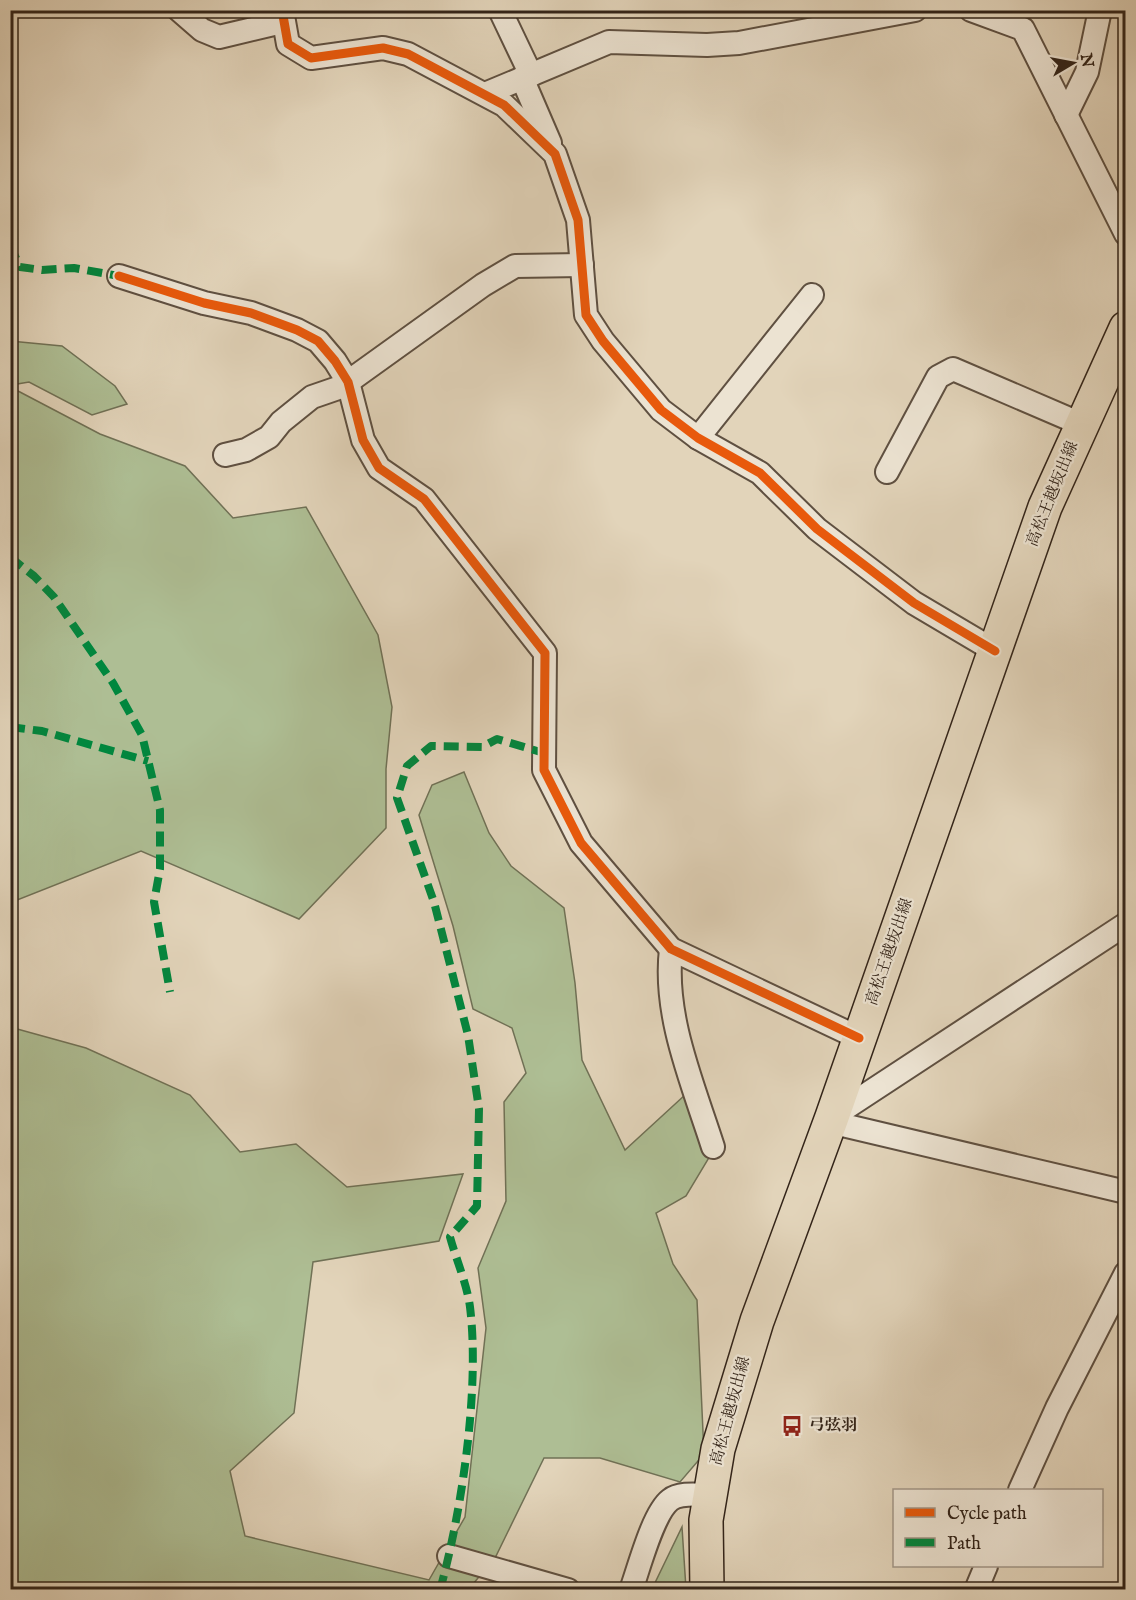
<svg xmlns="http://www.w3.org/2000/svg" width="1136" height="1600" font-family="'IM FELL English','Noto Serif JP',serif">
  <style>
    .green { fill: #aebe94; stroke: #707156; stroke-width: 1.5 }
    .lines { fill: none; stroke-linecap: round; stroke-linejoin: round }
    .street-casing { stroke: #5f5041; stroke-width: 26 }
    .primary-casing { stroke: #332419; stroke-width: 36 }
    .street { stroke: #ece3d2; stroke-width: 22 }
    .primary { stroke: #e2d4ba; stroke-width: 33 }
    .quiet { stroke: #00873e; stroke-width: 8; stroke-dasharray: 15 8; stroke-linecap: butt }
    .cycleway-casing { stroke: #ece3d2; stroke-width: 13 }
    .cycleway { stroke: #e8590c; stroke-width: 9 }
    .labels { text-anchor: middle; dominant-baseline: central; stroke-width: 4.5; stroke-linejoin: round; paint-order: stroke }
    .street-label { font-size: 16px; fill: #332419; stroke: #ece3d2 }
    .poi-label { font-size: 16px; font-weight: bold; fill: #332419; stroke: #ece3d2; text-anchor: start }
  </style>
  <rect width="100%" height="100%" fill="#e2d4ba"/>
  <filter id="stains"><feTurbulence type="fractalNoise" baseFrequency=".00333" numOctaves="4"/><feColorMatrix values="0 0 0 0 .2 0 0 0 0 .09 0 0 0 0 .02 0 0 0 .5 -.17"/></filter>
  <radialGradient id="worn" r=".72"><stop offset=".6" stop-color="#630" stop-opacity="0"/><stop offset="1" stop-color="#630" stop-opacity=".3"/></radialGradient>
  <g class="green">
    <path d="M10 341 62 346 115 386 127 404 92 415 29 382 11 385Z"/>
    <path d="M18 391 100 434 185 466 233 518 306 507 378 635 392 707 386 769V828L299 919 141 851 17 900 11 955 10 392Z"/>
    <path d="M464 772 489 833 511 866 564 908 575 983 582 1060 625 1150 686 1094 710 1156 686 1196 656 1213 673 1264 697 1300 704 1454 680 1482 600 1458H544L496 1556 469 1589H11L10 1027 86 1048 190 1095 240 1152 296 1144 347 1187 463 1174 439 1241 313 1262 294 1413 230 1471 245 1536 429 1580 465 1517 486 1328 478 1268 506 1201 504 1102 526 1073 512 1028 473 1009 453 926 419 815 432 785Z"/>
    <path d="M682 1527 686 1589H652Z"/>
  </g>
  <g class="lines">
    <defs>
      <g id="street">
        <path d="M179 10 202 30 219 37 282 22"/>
        <path d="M282 10 288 44 311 58 383 48 408 54 504 105 555 154 578 220 586 315 603 341 661 410 698 438 760 473 817 529 914 603 995 651"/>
        <path d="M500 10 531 75"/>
        <path d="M971 10 1023 29 1126 234"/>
        <path d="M522 78 550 143"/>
        <path d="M485 94 609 42 707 45 739 43 915 10"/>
        <path d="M1066 115 1087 72 1100 10"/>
        <path d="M119 276 204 303 251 313 297 330 318 341 335 361 348 382 363 440 379 468 424 499 545 653 544 770 581 843 671 949 859 1038"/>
        <path d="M698 438 812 295"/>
        <path d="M225 455 246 450 269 437 281 422 312 397 341 387 483 285 515 266 582 265"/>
        <path d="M887 472 938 377 953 369 1081 424"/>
        <path d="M671 949C663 1016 693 1084 713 1147"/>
        <path d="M832 1117 1126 924"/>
        <path d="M830 1122 1126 1192"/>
        <path d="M1020 1490 1057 1408 1126 1273"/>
        <path d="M449 1556 568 1590"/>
        <path d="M631 1590C639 1568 653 1513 670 1500 680 1492 699 1495 711 1495"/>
        <path d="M976 1590 986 1566"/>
      </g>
      <path id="primary" d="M707 1590 706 1520 718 1449 757 1321 832 1117 1045 507 1126 328"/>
    </defs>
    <use href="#street" class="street-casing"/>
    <use href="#primary" class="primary-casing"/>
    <use href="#street" class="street"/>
    <use href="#primary" class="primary"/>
    <g class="quiet">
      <path d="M10 245 20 267 42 270 74 268 119 276"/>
      <path d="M10 557 34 576 54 597 113 683 142 735 160 810V869L154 902 170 992"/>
      <path d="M10 727 42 731 148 761"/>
      <path d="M440 1590C462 1511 480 1388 470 1307 467 1284 456 1259 450 1237L477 1206 479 1109 468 1035 434 902 397 798 407 766 431 746 482 747 497 739 544 753"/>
    </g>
    <defs>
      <g id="cycleway">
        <path d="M282 10 288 44 311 58 383 48 408 54 504 105 555 154 578 220 586 315 603 341 661 410 698 438 760 473 817 529 914 603 995 651"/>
        <path d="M119 276 204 303 251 313 297 330 318 341 335 361 348 382 363 440 379 468 424 499 545 653 544 770 581 843 671 949 859 1038"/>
      </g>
    </defs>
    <use href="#cycleway" class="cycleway-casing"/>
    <use href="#cycleway" class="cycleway"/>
  </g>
  <defs>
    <symbol id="bus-bare" viewBox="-9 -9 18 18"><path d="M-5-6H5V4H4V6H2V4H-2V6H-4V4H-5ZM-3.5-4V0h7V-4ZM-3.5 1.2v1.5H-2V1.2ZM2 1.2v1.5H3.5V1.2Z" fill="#8f2418" stroke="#ece3d2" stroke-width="2.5" paint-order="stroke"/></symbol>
  </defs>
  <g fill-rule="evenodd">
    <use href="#bus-bare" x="777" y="1411" width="30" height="30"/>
  </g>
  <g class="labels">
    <g class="street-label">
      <text transform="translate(1053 494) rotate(-68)">高松王越坂出線</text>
      <text transform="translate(890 952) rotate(-71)">高松王越坂出線</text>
      <text transform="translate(731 1411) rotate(-75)">高松王越坂出線</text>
    </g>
    <g class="poi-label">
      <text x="809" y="1426">弓弦羽</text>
    </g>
  </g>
  <rect width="1136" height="1600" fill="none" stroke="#e2d4ba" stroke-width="36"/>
  <rect x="12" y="12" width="1112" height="1576" fill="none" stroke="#332419" stroke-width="3"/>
  <rect x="18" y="18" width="1100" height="1564" fill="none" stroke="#332419" stroke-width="1.5"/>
  <rect x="893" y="1489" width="210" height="78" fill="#ece3d2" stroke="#a29788" stroke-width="1.5"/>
  <rect x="905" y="1508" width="30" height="9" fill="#e8590c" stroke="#a29788" stroke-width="1.5"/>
  <text x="947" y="1519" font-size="18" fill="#332419">Cycle path</text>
  <rect x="905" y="1538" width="30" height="9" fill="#00873e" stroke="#a29788" stroke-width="1.5"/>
  <text x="947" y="1549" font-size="18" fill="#332419">Path</text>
  <g transform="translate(1073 63) rotate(80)" stroke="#ece3d2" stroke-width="4.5" paint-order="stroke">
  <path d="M0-4.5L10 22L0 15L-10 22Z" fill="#332419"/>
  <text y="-9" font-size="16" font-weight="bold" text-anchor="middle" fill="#332419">N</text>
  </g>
  <rect width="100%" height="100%" filter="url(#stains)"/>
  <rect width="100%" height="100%" fill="url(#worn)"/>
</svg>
